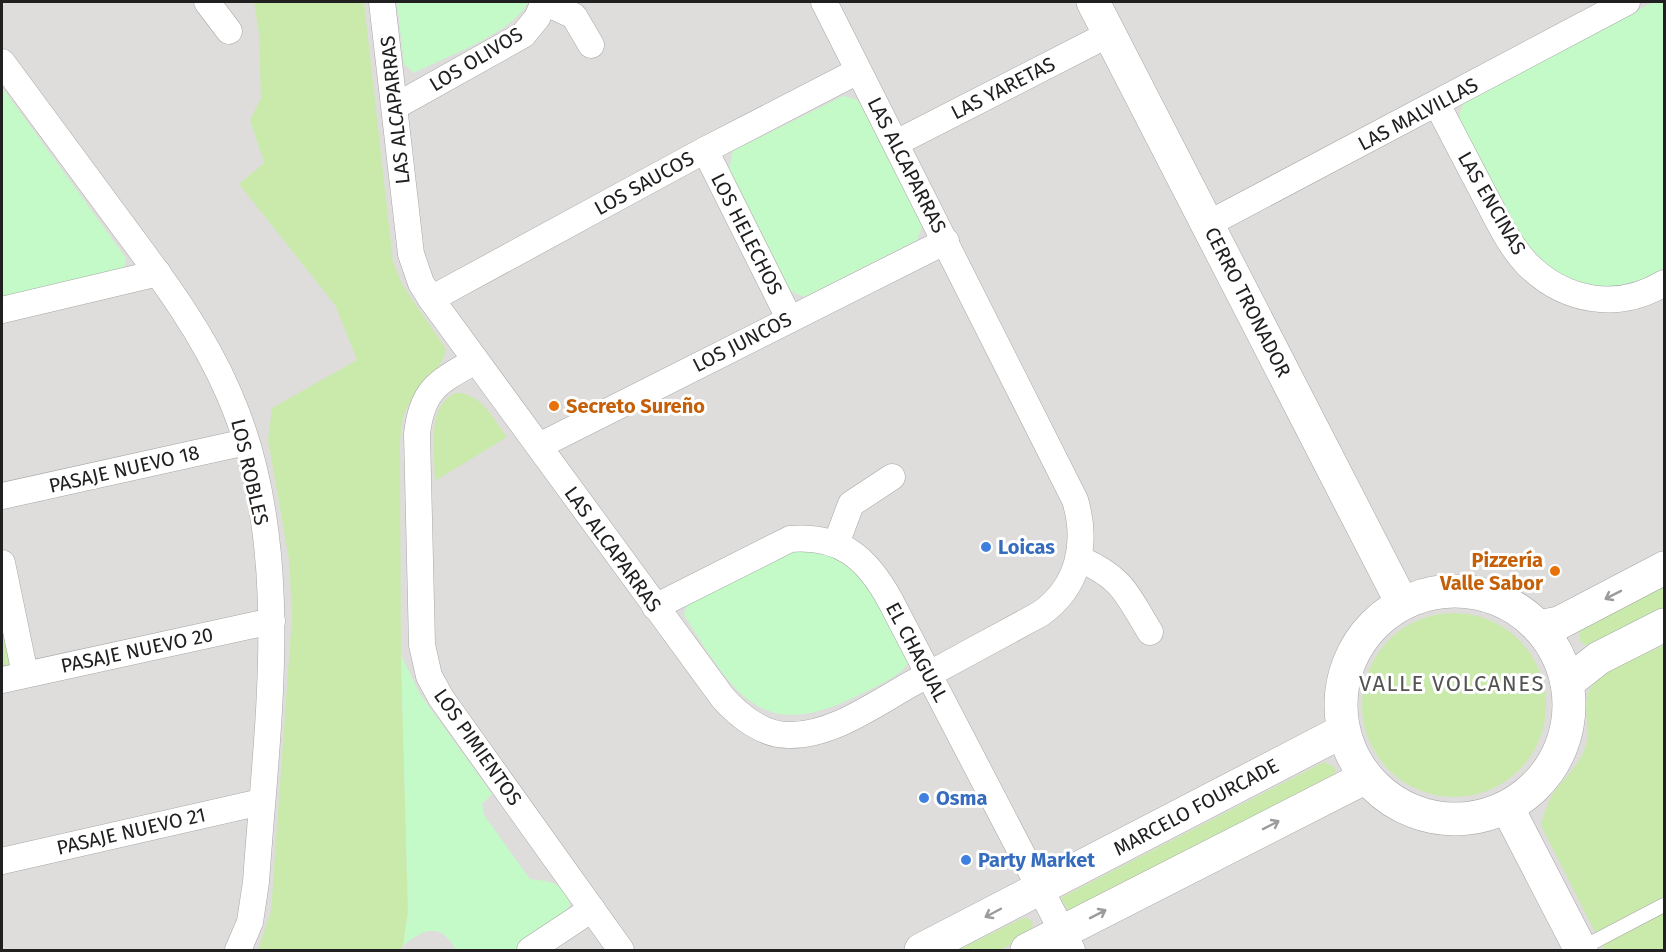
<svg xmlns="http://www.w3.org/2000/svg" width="1666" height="952" font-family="'Fira Sans',sans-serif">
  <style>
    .residential { fill: #dedddc }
    .grass { fill: #caeaac }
    .park { fill: #c3fac8 }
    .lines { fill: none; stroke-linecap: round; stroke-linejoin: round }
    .service-casing { stroke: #a7a7a7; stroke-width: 15 }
    .minor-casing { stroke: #a7a7a7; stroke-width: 27 }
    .tertiary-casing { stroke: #a7a7a7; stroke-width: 34 }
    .service { stroke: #fff; stroke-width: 14 }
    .minor { stroke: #fff; stroke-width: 26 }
    .tertiary { stroke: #fff; stroke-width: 33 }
    .oneway { stroke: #9b9b9b }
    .food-dot { fill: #e8710a; stroke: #fff; stroke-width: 2 }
    .shop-dot { fill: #3f7fe0; stroke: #fff; stroke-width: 2 }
    .labels { text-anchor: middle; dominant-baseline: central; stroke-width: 6; stroke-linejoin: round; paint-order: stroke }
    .street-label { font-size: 20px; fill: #202020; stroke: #fff }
    .food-label { font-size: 20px; font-weight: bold; fill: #c56008; stroke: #fff; text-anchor: start }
    .shop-label { font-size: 20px; font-weight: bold; fill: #366cbe; stroke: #fff; text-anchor: start }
    .quarter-label { font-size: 22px; letter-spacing: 1.5px; fill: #535353; stroke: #fff }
  </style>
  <rect width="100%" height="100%" fill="#f0ede6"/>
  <rect class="residential" x="2" y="2" width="1662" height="948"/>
  <g class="grass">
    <path d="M254 2H364L393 262 403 286 446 349C441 374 418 385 407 408 401 419 401 432 400 445L401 655 408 912 402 950H258L271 911 292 616 289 559 268 440 272 408 357 360 335 305 239 184 264 163 250 120 261 98 259 34Z"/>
    <path d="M456 393C481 392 494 420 507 437L435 481C435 454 425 406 456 393Z"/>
    <path d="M1664 585V609L1593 646H1587L1580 641 1579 632 1585 627Z"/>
    <path d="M2 593 16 665 2 669Z"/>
    <circle cx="1454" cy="705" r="92"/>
    <path d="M1664 645V950H1604L1541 825C1544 815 1547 804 1552 795 1564 777 1580 766 1586 745 1591 727 1580 700 1592 686 1605 669 1645 655 1664 645Z"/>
    <path d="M1324 762 1334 767 1336 771 1332 778 1069 912 1062 901V897Z"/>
    <path d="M1023 918H1028L1033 923 1031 934 1000 950H958Z"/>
  </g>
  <g class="park">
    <path d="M397 2H528C513 33 445 57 414 73L404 64Z"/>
    <path d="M1653 2H1664V268C1550 335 1504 208 1460 128V112L1464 102Z"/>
    <path d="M2 87 126 258 124 270 2 300Z"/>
    <path d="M843 96 858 100 923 224 917 240 804 297 791 291 729 169 733 151Z"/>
    <path d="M818 550 842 560 864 578 910 659C904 676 874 687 859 695 759 746 733 691 684 615L688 601 782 551Z"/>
    <path d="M401 655 420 694 492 794 482 804 484 815 530 879C553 882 561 881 570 904L564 919 517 950H456C441 922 424 928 403 946L408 912Z"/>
  </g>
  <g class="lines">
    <defs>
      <path id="service" d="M1580 949 1664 905"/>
      <g id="minor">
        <path d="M207 2 229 31"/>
        <path d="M382 2 411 254 421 283 431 299 723 698C739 716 764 736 790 735 833 735 875 704 911 684 954 661 997 637 1040 614 1079 587 1088 543 1075 500L824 2"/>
        <path d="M544 2 574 16 591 45"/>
        <path d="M2 62C41 115 81 169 120 222 161 277 202 331 229 394 295 544 267 723 256 882L250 922 238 950"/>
        <path d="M1437 104C1454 136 1470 167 1486 198 1498 220 1509 245 1527 264 1565 302 1618 311 1664 283"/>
        <path d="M396 106 523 35 537 18 544 2"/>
        <path d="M896 143 1109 34"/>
        <path d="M705 150 789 318"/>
        <path d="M1208 224 1627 2"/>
        <path d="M431 299 705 150 858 71"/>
        <path d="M2 310 158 273"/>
        <path d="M475 361C438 382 422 389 417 434L422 645 429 676 441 698 621 950"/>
        <path d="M539 446 946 241"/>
        <path d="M2 496 246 442"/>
        <path d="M836 544 851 504 892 477"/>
        <path d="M1080 559C1124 579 1126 593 1150 632"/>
        <path d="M2 563 25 674"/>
        <path d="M655 607 790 539C841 535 867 558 890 600L1072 950"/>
        <path d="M2 680 272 621"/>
        <path d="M2 861 261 802"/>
        <path d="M530 950 592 909"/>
      </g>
      <g id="tertiary">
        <path d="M1093 2 1402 603"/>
        <circle cx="1455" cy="705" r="114"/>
        <path d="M1539 627 1559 623 1664 568"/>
        <path d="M1567 683 1599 658 1664 625"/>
        <path d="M1507 807 1581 950"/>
        <path d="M921 950 1343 731"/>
        <path d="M1027 950 1366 777"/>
      </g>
    </defs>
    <use href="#service" class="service-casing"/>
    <use href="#minor" class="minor-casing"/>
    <use href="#tertiary" class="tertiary-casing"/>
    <use href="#service" class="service"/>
    <use href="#minor" class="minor"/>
    <use href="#tertiary" class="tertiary"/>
  </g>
  <defs><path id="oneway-shaft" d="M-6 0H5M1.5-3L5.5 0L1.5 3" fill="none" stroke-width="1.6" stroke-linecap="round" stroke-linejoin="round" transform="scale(1.5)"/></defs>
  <g class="oneway">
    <use href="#oneway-shaft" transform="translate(1613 595) rotate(153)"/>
    <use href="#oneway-shaft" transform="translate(1271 825) rotate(-27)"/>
    <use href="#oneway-shaft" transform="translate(993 913) rotate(152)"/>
    <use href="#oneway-shaft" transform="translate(1098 914) rotate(-27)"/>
  </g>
  <g class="food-dot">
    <circle cx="554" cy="406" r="6"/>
    <circle cx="1555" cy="571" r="6"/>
  </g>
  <g class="shop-dot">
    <circle cx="986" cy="547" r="6"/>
    <circle cx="924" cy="798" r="6"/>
    <circle cx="966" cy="860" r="6"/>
  </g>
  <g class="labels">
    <g class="street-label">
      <text transform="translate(476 59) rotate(-31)">LOS OLIVOS</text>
      <text transform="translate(1003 88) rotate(-27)">LAS YARETAS</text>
      <text transform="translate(395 110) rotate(-96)">LAS ALCAPARRAS</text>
      <text transform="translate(1418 114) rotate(-28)">LAS MALVILLAS</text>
      <text transform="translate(907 165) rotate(63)">LAS ALCAPARRAS</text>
      <text transform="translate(644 183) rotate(-29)">LOS SAUCOS</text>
      <text transform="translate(1492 203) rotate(60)">LAS ENCINAS</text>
      <text transform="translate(747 234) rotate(63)">LOS HELECHOS</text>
      <text transform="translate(1248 302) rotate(63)">CERRO TRONADOR</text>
      <text transform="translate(742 342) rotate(-27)">LOS JUNCOS</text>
      <text transform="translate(124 469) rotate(-13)">PASAJE NUEVO 18</text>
      <text transform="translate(250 472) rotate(77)">LOS ROBLES</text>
      <text transform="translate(613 549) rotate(54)">LAS ALCAPARRAS</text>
      <text transform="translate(137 650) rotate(-12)">PASAJE NUEVO 20</text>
      <text transform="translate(917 652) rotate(62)">EL CHAGUAL</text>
      <text transform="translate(478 747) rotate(55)">LOS PIMIENTOS</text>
      <text transform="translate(1196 807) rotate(-28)">MARCELO FOURCADE</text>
      <text transform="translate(131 831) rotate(-13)">PASAJE NUEVO 21</text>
    </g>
    <g class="food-label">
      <text x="566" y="406">Secreto Sureño</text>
      <text x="1543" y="560" text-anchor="end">Pizzería<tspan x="1543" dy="23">Valle Sabor</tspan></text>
    </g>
    <g class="shop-label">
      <text x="998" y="547">Loicas</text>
      <text x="936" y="798">Osma</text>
      <text x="978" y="860">Party Market</text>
    </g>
    <g class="quarter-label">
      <text x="1452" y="683">VALLE VOLCANES</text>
    </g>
  </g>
  <rect width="1666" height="952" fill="none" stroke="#202020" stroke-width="6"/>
</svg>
